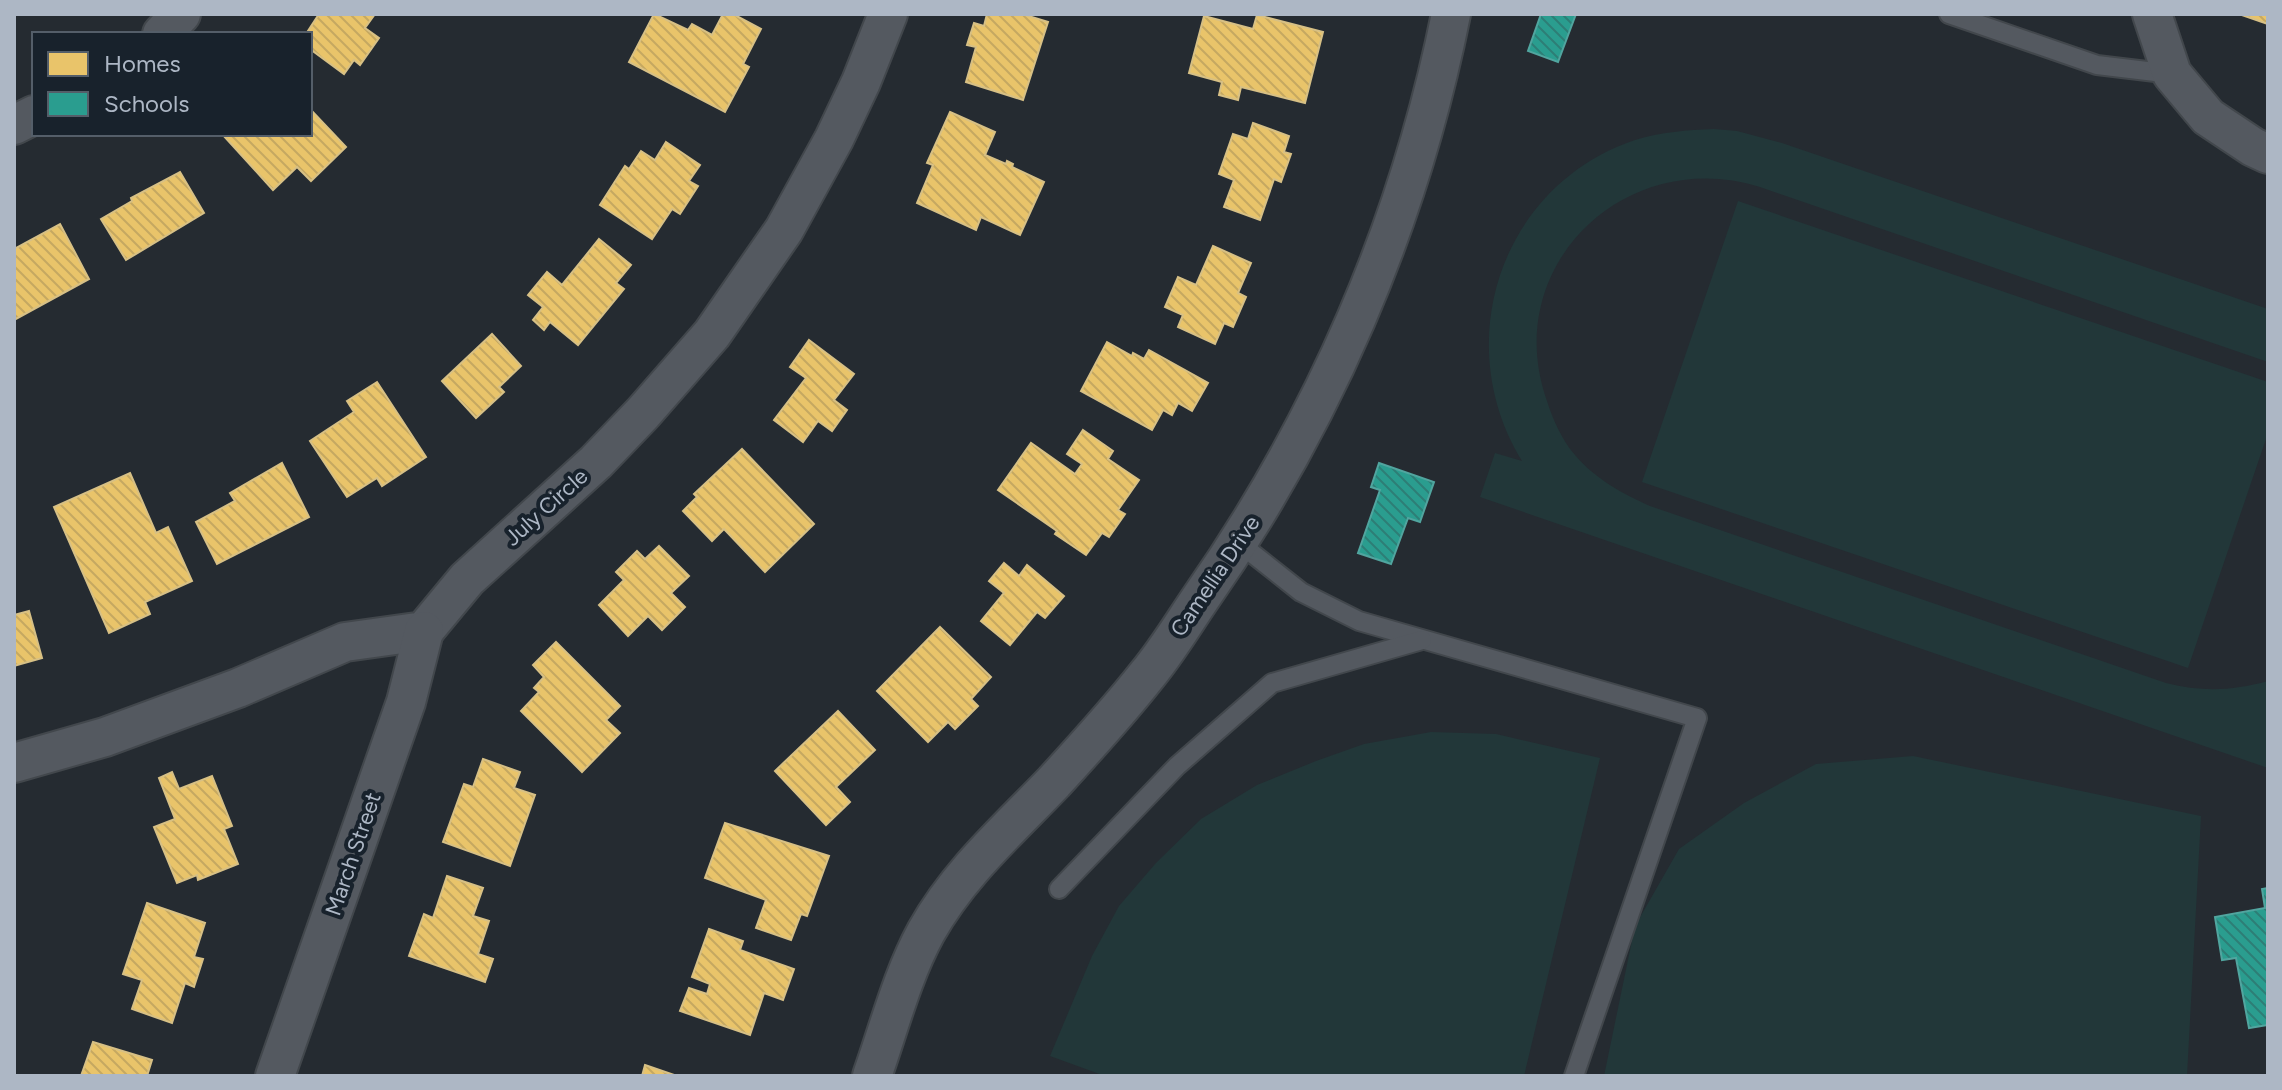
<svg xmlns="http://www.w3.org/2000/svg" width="2282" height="1090" font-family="Figtree,sans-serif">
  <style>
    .grass { fill: #223739 }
    .homes { fill: url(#homes-back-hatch); stroke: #d7c085; stroke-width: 2 }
    .schools { fill: url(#schools-back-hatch); stroke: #51a59f; stroke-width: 2 }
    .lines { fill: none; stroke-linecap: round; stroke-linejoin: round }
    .service-casing { stroke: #42474c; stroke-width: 22 }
    .minor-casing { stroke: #42474c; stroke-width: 42 }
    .service { stroke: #545960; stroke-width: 18 }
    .minor { stroke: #545960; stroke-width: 38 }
    .labels { text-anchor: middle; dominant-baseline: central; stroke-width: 8; stroke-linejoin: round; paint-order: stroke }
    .street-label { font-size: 22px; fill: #adb7c5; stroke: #18222c }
  </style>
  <defs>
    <pattern id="homes-back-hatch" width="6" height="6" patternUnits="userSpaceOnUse" patternTransform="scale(2)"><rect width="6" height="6" fill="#e9c46a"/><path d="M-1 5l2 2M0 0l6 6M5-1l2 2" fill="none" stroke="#c5a861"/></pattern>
    <pattern id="schools-back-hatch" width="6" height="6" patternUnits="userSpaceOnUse" patternTransform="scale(2)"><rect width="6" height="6" fill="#2a9d8f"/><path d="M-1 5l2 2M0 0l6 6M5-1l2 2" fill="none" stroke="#2d7e76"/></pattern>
  </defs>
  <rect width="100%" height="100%" fill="#252b31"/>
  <g class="grass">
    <path d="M1714 129 1737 131 1782 143 2268 309V362L1760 187C1626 145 1499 266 1547 401 1553 420 1562 440 1575 455 1594 478 1623 494 1650 506L2166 683C2202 692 2232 691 2268 681V768L1480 497 1495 453 1522 461C1449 342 1501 185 1635 140 1661 132 1687 130 1714 129Z"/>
    <path d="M1738 201 2268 382V433L2188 668 1642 482Z"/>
    <path d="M1431 732 1496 734 1600 758 1524 1076H1105L1050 1056 1092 956 1119 906 1156 863 1201 819 1257 785 1316 761 1364 744Z"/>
    <path d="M1913 756 2201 816 2187 1076H1604L1635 926 1679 849 1744 803 1816 764Z"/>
  </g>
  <g class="homes">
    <path d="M319 14H375L365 28 379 38 360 65 354 60 344 74 310 49V34H306Z"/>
    <path d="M654 14 688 30 692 24 712 35 723 14H733L761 29 743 64 749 67 725 112 629 62Z"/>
    <path d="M987 14H1022L1048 22 1023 100 966 82 976 47 967 45 974 23 984 26Z"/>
    <path d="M2239 14H2268V24Z"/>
    <path d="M1257 15 1323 32 1305 103 1241 87 1238 100 1219 95 1222 82 1189 73 1204 16 1253 29Z"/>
    <path d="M310 109 346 147 311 181 297 167 273 190 222 134H310Z"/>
    <path d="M950 112 995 132 985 155 1006 164 1007 161 1013 164 1012 167 1044 182 1020 235 981 217 976 230 917 203 933 165 927 163Z"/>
    <path d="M1253 123 1289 136 1284 152 1291 154 1281 182 1274 179 1260 220 1224 207 1234 180 1219 174 1233 134 1248 139Z"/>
    <path d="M666 142 700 165 689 181 698 186 680 214 672 209 652 239 600 205 625 166 629 169 641 151 655 160Z"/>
    <path d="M180 172 204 213 126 260 101 219 132 201 131 198Z"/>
    <path d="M60 224 89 279 14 320V249Z"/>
    <path d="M599 239 631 265 616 283 624 289 578 345 550 322 544 330 533 320 543 307 528 295 547 272 562 285Z"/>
    <path d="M1213 246 1251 263 1238 293 1246 297 1233 327 1224 323 1215 344 1178 327 1183 315 1165 307 1178 277 1196 285Z"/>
    <path d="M492 334 521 366 499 387 504 392 476 418 442 381Z"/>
    <path d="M809 340 854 374 834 400 847 410 832 431 818 421 803 442 774 420 806 378 790 367Z"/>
    <path d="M1107 342 1132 356 1133 353 1144 359 1149 350 1208 383 1192 411 1178 403 1172 415 1163 410 1152 430 1081 391Z"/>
    <path d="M377 382 426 457 382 486 377 478 347 497 310 441 354 412 347 401Z"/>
    <path d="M1083 430 1113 451 1108 459 1139 480 1118 510 1125 514 1109 537 1102 533 1086 555 1055 534 1057 531 998 490 1031 443 1075 474 1082 464 1067 454Z"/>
    <path d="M742 449 814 524 765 572 724 529 712 541 683 511 697 497 694 494Z"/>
    <path d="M282 463 309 517 217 564 196 522 235 501 230 493Z"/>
    <path d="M130 473 156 533 168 527 192 581 145 602 150 614 109 633 54 507Z"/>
    <path d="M659 546 689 576 671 593 685 607 662 630 648 616 628 636 599 605 624 580 616 572 637 551 645 559Z"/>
    <path d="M1004 563 1019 576 1027 565 1064 596 1045 618 1037 612 1010 645 981 621 1004 593 989 581Z"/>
    <path d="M29 611 42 658 14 666V615Z"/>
    <path d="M940 627 991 677 971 699 978 706 955 729 948 722 928 742 877 691Z"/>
    <path d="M556 642 620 706 606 720 620 733 582 772 521 711 539 692 534 688 544 677 533 665Z"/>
    <path d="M838 711 875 750 836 787 850 802 826 825 775 771Z"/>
    <path d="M483 759 520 772 514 788 535 795 510 866 443 842 464 784 473 787Z"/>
    <path d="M172 772 179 789 212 776 232 826 224 829 238 864 198 880 197 875 177 883 154 827 175 819 159 778Z"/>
    <path d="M725 823 829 856 807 916 801 914 791 940 756 928 766 900 705 878Z"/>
    <path d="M447 876 483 888 473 916 489 921 478 954 493 959 485 982 409 956 424 914 433 918Z"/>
    <path d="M147 903 205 923 194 957 203 959 194 987 185 983 172 1023 132 1009 142 980 123 974Z"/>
    <path d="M709 929 743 941 740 950 794 969 783 1000 764 993 750 1035 680 1011 689 988 707 994 710 984 692 977Z"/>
    <path d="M93 1042 152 1060 147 1076H81Z"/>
    <path d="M645 1065 677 1076H642Z"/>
  </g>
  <g class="schools">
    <path d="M1541 14H1576L1558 62 1528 51Z"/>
    <path d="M1379 463 1434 482 1420 522 1408 518 1391 564 1358 553 1380 490 1371 487Z"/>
    <path d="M2268 888V1025L2249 1028 2236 958 2222 960 2215 917 2265 908 2262 889Z"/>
  </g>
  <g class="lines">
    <defs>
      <g id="service">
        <path d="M1949 14 2097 65 2172 74"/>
        <path d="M1239 543 1301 592 1359 621 1697 718 1574 1076"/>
        <path d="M1059 889 1177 766 1272 683 1422 640"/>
      </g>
      <g id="minor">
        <path d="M2152 14 2172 74 2208 117 2253 147 2268 154"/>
        <path d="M162 34 181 14"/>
        <path d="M14 125 34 115"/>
        <path d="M14 763 105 737 238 688 345 642 424 631 467 579 596 462 643 413 712 334 784 230 834 139 861 82 888 14"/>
        <path d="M275 1076 406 702 424 631"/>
        <path d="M872 1076C889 1028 902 976 926 932 959 873 1008 830 1054 782 1086 747 1118 712 1147 675 1167 651 1183 624 1200 599 1323 423 1409 225 1451 14"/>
      </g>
    </defs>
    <use href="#service" class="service-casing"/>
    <use href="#minor" class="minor-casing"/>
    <use href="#service" class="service"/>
    <use href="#minor" class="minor"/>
  </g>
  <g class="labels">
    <g class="street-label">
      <text transform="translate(546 507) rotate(-42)">July Circle</text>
      <text transform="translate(1215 576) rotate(-56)">Camellia Drive</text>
      <text transform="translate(353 854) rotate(-71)">March Street</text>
    </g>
  </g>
  <rect width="2282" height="1090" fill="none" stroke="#adb7c5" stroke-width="32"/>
  <rect x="32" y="32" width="280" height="104" fill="#18222c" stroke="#545e69" stroke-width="2"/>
  <rect x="48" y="52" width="40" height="24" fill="#e9c46a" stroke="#545e69" stroke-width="2"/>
  <text x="104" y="72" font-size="24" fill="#adb7c5">Homes</text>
  <rect x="48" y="92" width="40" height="24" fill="#2a9d8f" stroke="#545e69" stroke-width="2"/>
  <text x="104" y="112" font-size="24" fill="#adb7c5">Schools</text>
</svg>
